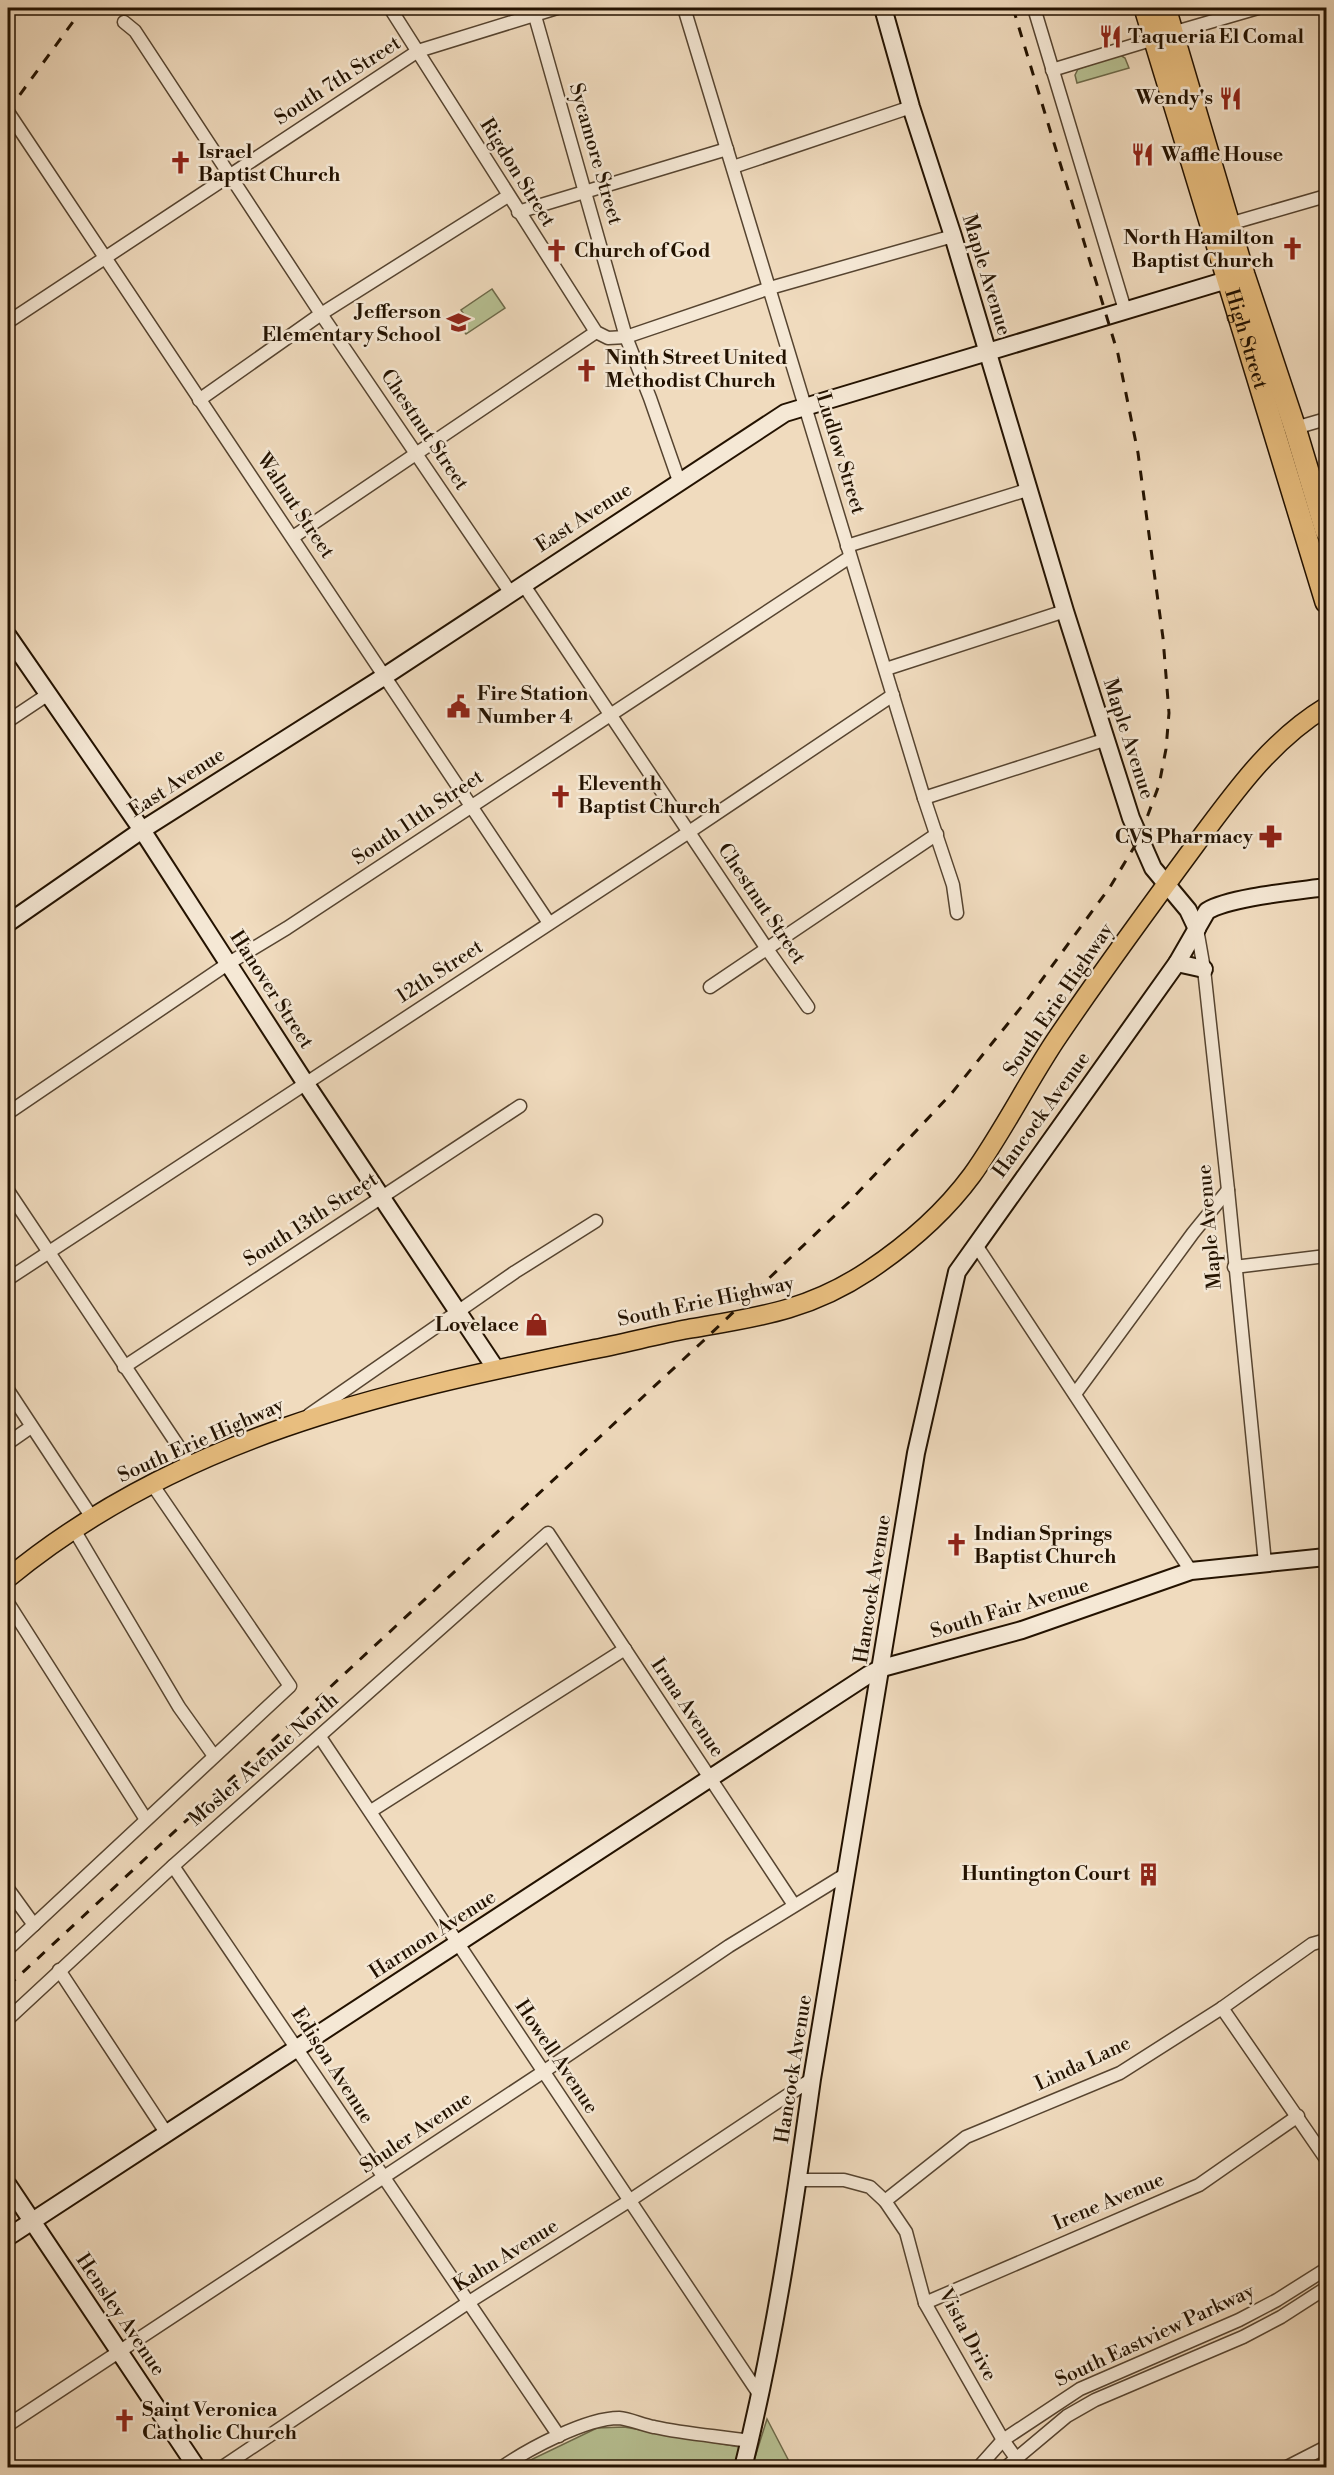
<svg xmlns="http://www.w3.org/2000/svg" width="1334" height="2475" font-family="'Libre Bodoni',serif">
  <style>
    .green { fill: #b7c193; stroke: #6d6a4a; stroke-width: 1.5 }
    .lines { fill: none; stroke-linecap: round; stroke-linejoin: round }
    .street-casing { stroke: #564430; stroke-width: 15 }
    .secondary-casing { stroke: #231200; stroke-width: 20 }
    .primary-casing { stroke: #231200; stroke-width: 21 }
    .highway-casing { stroke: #231200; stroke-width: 24 }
    .street { stroke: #f5e8d5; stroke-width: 12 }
    .secondary { stroke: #f5e8d5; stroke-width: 16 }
    .primary { stroke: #e8be7f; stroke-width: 18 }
    .highway { stroke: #e8be7f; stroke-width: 21 }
    .rail { stroke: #231200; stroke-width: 3; stroke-dasharray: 10 10; stroke-linecap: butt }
    .labels { text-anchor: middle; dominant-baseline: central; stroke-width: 5; stroke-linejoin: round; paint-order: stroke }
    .poi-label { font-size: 20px; font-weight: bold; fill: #231200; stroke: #f5e8d5; text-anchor: start }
    .street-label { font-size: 20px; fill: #231200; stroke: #f5e8d5 }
  </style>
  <rect width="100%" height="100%" fill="#f0dbbe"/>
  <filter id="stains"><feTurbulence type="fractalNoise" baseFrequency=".00333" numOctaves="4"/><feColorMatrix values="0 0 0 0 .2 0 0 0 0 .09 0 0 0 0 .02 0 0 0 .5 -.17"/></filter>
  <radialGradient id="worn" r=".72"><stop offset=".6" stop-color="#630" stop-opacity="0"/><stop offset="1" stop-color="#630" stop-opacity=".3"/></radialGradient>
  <g class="green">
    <path d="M1120 55 1125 58 1129 68 1077 83 1075 75 1078 69Z"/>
    <path d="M492 289 505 308 466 334 457 322 465 316 461 310Z"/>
    <path d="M767 2419 792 2467H752Z"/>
    <path d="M624 2427 740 2447 734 2467 514 2468 597 2428Z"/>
  </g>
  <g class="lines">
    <defs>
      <g id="street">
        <path d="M390 8 596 332 608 338 626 337 770 288 953 236"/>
        <path d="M684 8 924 798 953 885 957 913"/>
        <path d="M1034 8 1125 310"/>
        <path d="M533 9 626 337 650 398 679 481"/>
        <path d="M124 22 135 31 321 314 510 592"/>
        <path d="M1168 30 1172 33 1258 8"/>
        <path d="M1052 70 1154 39 1158 41"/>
        <path d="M8 112 549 923"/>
        <path d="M733 167 911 107"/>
        <path d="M518 212 727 149"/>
        <path d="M1229 224 1326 196"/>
        <path d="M8 322 418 51 557 8"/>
        <path d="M199 400 321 314 508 196"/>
        <path d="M1290 427 1295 428 1326 419"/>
        <path d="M293 537 596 332"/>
        <path d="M847 546 1030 489"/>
        <path d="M523 584 767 949 808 1007"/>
        <path d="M886 669 1065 611"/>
        <path d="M8 721 47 695"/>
        <path d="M924 798 1107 739"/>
        <path d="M1197 929 1204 969 1228 1190 1265 1563"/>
        <path d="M710 987 937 834"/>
        <path d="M8 1113 229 963 287 928 850 557"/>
        <path d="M8 1191 191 1465"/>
        <path d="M976 1245 1191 1571"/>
        <path d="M1234 1267 1326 1256"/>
        <path d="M8 1279 689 832 893 695"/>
        <path d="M124 1367 520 1106"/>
        <path d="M8 1390 91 1516"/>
        <path d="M1075 1394 1193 1233 1228 1190"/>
        <path d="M309 1415 515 1272 596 1221"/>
        <path d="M8 1443 31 1427"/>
        <path d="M73 1528 179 1707 214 1756"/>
        <path d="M8 1603 145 1818"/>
        <path d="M320 1737 761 2397"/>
        <path d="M371 1811 625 1649"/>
        <path d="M173 1866 559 2436"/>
        <path d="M8 1889 34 1925"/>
        <path d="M8 1949 290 1686 152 1484"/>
        <path d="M59 1970 167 2134"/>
        <path d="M1222 2008 1326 2159"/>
        <path d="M8 2019 173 1866 548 1533 794 1905"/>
        <path d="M798 2180H844L870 2187 885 2201 906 2232 925 2303 1003 2440 1023 2468"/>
        <path d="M885 2201 966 2137 1120 2073 1222 2008 1312 1944 1326 1940"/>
        <path d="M925 2303 1199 2185 1298 2116"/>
        <path d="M8 2425 543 2072 729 1946 846 1874"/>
        <path d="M221 2468 469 2302 629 2201 812 2079"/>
        <path d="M501 2468C528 2449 586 2418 619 2418 630 2419 643 2425 654 2427 686 2434 718 2436 750 2441"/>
        <path d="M978 2468 1003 2440 1080 2389 1239 2320 1277 2300 1326 2269"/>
        <path d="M1005 2468 1067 2416 1095 2400 1243 2337 1281 2317 1326 2288"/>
        <path d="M1285 2468 1326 2447"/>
      </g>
      <g id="secondary">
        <path d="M883 8 911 107 953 236 1065 611 1131 818 1153 868 1188 910 1197 929"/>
        <path d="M8 636 142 830 306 1084 496 1369"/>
        <path d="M8 923 142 830 385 676 785 413 1237 277"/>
        <path d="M1177 963 1204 969"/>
        <path d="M8 2185 197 2468"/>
        <path d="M8 2237 868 1675 882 1668 1022 1630 1191 1571 1326 1557"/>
        <path d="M743 2468C775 2340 794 2209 812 2079L916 1453 957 1272 1177 963 1207 911C1230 897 1298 891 1326 887"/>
      </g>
      <path id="primary" d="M8 1578C178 1438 380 1393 590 1350 623 1344 655 1335 688 1329 757 1317 808 1311 868 1271 907 1245 944 1213 972 1175 1002 1133 1026 1085 1055 1041 1100 974 1148 909 1196 844 1234 793 1270 741 1326 707"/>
      <g id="highway">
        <path id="s1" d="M1145 8 1326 602"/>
        <path d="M1165 8 1244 275 1295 428 1326 531"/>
      </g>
    </defs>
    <use href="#street" class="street-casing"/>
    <use href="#secondary" class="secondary-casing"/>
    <use href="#primary" class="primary-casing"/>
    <use href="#highway" class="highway-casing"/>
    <use href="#street" class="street"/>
    <use href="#secondary" class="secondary"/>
    <use href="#primary" class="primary"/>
    <use href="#highway" class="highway"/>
    <g class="rail">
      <path d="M8 111 83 8"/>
      <path d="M8 1986 701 1343 849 1202 951 1094 1027 1000 1110 887 1139 839 1159 785 1166 749 1169 713 1163 638 1138 453 1118 354 1013 8"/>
    </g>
  </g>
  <defs>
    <symbol id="restaurant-bare" viewBox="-9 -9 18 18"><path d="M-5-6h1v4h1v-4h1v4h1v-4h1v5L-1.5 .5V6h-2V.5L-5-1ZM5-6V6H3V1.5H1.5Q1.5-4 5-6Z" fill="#8f2418" stroke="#f5e8d5" stroke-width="2.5" paint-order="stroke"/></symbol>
    <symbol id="church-bare" viewBox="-9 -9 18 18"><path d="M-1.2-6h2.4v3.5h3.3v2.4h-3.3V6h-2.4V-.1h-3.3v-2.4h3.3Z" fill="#8f2418" stroke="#f5e8d5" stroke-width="2.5" paint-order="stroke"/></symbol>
    <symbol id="school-bare" viewBox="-9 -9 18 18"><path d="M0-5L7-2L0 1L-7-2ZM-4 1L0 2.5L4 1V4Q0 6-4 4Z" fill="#8f2418" stroke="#f5e8d5" stroke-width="2.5" paint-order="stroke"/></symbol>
    <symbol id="civic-bare" viewBox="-9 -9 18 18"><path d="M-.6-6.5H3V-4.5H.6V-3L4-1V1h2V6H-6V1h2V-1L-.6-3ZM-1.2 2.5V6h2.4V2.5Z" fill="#8f2418" stroke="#f5e8d5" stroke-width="2.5" paint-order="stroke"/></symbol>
    <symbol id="pharmacy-bare" viewBox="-9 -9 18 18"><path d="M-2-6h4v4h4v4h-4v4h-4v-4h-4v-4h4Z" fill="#8f2418" stroke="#f5e8d5" stroke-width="2.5" paint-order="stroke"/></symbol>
    <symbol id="shop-bare" viewBox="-9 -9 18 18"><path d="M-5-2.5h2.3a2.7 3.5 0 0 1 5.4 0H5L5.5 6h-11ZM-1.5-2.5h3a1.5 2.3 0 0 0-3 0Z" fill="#8f2418" stroke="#f5e8d5" stroke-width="2.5" paint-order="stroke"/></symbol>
    <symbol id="building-bare" viewBox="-9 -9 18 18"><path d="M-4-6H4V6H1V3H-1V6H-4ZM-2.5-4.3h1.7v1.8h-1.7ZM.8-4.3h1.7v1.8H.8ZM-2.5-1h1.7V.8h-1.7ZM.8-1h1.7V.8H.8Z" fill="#8f2418" stroke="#f5e8d5" stroke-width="2.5" paint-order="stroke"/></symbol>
  </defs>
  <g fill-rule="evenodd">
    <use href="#restaurant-bare" x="1094" y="20" width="33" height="33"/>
    <use href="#restaurant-bare" x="1214" y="82" width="33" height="33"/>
    <use href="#restaurant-bare" x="1126" y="138" width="33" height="33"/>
    <use href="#church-bare" x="164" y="146" width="33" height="33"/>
    <use href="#church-bare" x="1276" y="232" width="33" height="33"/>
    <use href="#church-bare" x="540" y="234" width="33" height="33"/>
    <use href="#school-bare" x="442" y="306" width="33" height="33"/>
    <use href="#church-bare" x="570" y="354" width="33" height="33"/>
    <use href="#civic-bare" x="442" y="690" width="33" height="33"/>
    <use href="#church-bare" x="544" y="780" width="33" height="33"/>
    <use href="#pharmacy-bare" x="1254" y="820" width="33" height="33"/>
    <use href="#shop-bare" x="520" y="1308" width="33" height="33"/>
    <use href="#church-bare" x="940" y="1528" width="33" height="33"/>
    <use href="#building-bare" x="1132" y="1858" width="33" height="33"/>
    <use href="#church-bare" x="108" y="2404" width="33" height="33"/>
  </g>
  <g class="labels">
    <g class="poi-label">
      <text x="1128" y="37">Taqueria El Comal</text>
      <text x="1213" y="98" text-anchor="end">Wendy's</text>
      <text x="198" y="152">Israel<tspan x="198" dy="23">Baptist Church</tspan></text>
      <text x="1161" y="155">Waffle House</text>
      <text x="1274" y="238" text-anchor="end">North Hamilton<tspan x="1274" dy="23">Baptist Church</tspan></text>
      <text x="574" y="251">Church of God</text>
      <text x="441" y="312" text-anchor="end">Jefferson<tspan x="441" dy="23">Elementary School</tspan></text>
      <text x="605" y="358">Ninth Street United<tspan x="605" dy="23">Methodist Church</tspan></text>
      <text x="477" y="694">Fire Station<tspan x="477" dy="23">Number 4</tspan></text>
      <text x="578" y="784">Eleventh<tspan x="578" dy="23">Baptist Church</tspan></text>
      <text x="1253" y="837" text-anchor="end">CVS Pharmacy</text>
      <text x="519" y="1325" text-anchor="end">Lovelace</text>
      <text x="974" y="1534">Indian Springs<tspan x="974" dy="23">Baptist Church</tspan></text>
      <text x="1130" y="1874" text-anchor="end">Huntington Court</text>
      <text x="142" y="2410">Saint Veronica<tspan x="142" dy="23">Catholic Church</tspan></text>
    </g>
    <g class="street-label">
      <text transform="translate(338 81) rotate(-33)">South 7th Street</text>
      <text transform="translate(595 154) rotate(74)">Sycamore Street</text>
      <text transform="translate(517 173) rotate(58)">Rigdon Street</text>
      <text transform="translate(986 275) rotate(73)">Maple Avenue</text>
      <text stroke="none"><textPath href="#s1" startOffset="346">High Street</textPath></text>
      <text transform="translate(424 430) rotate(56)">Chestnut Street</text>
      <text transform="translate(840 454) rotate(73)">Ludlow Street</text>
      <text transform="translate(295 506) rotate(56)">Walnut Street</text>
      <text transform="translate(584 518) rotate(-33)">East Avenue</text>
      <text transform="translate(1128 739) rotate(72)">Maple Avenue</text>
      <text transform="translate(177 783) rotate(-33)">East Avenue</text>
      <text transform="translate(418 818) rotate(-34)">South 11th Street</text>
      <text transform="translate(761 904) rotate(56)">Chestnut Street</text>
      <text transform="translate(440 972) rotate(-33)">12th Street</text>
      <text transform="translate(271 990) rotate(57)">Hanover Street</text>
      <text transform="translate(1059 1000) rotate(-56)">South Erie Highway</text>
      <text transform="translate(1042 1115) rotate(-54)">Hancock Avenue</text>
      <text transform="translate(311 1220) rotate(-33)">South 13th Street</text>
      <text transform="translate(1210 1227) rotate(-95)">Maple Avenue</text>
      <text transform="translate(706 1302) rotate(-12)">South Erie Highway</text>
      <text transform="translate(201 1441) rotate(-24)">South Erie Highway</text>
      <text transform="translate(873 1589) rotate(-81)">Hancock Avenue</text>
      <text transform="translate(1010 1609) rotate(-17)">South Fair Avenue</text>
      <text transform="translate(687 1708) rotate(56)">Irma Avenue</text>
      <text transform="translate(264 1760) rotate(-41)">Mosler Avenue North</text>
      <text transform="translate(433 1935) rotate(-33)">Harmon Avenue</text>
      <text transform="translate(556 2057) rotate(56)">Howell Avenue</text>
      <text transform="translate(1083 2064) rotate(-25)">Linda Lane</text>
      <text transform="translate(332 2066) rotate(57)">Edison Avenue</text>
      <text transform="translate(794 2069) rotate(-81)">Hancock Avenue</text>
      <text transform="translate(416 2133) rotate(-34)">Shuler Avenue</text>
      <text transform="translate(1109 2202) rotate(-23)">Irene Avenue</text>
      <text transform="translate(506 2256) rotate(-32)">Kahn Avenue</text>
      <text transform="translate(120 2315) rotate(56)">Hensley Avenue</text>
      <text transform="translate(967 2335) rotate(62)">Vista Drive</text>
      <text transform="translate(1155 2336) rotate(-25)">South Eastview Parkway</text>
    </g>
  </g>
  <rect width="1334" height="2475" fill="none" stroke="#f0dbbe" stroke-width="30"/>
  <rect x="9" y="9" width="1316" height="2457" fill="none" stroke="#231200" stroke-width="3"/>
  <rect x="15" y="15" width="1304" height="2445" fill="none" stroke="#231200" stroke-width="1.5"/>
  <rect width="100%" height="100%" filter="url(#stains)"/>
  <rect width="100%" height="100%" fill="url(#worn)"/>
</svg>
